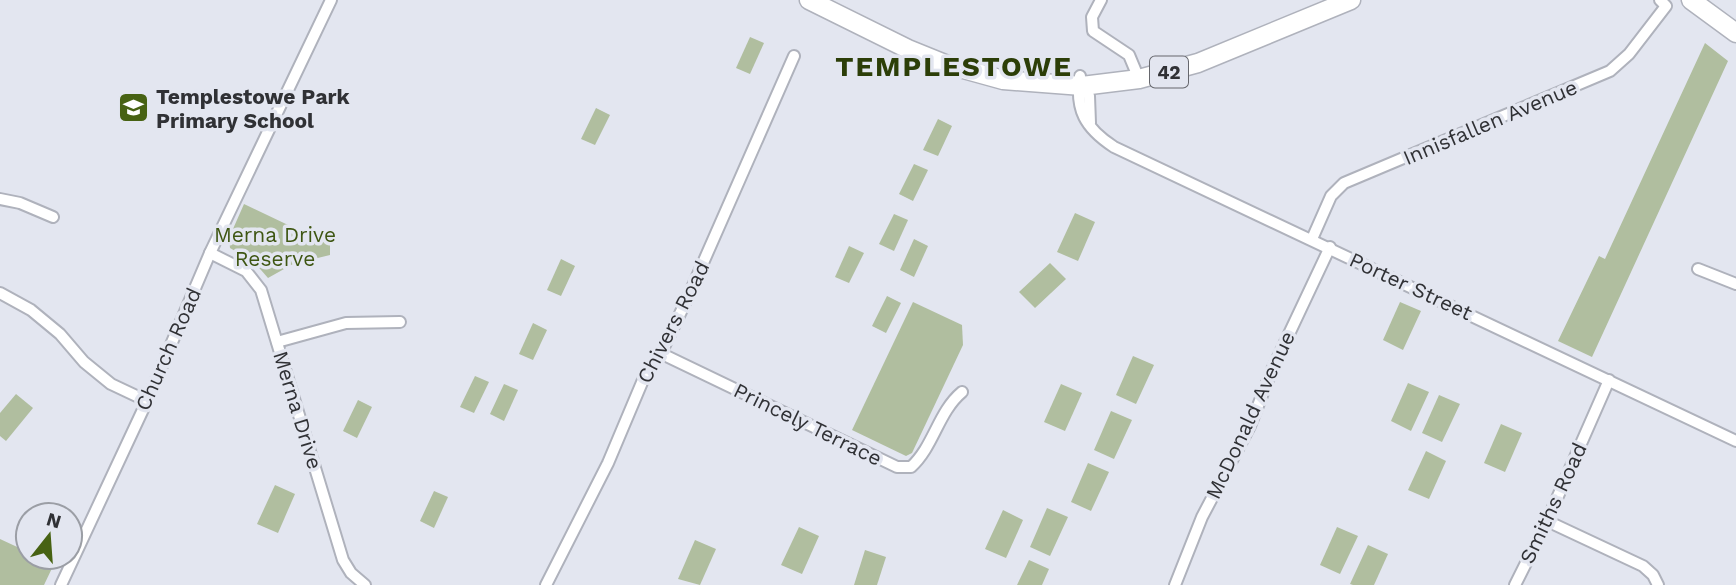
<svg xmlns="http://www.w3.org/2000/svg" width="1736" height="585" font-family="'Work Sans',sans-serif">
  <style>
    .green { fill: #b0be9f }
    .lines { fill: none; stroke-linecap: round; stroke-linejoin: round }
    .street-casing { stroke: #afb2bc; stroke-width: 14 }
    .primary-casing { stroke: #afb2bc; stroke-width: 21 }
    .street { stroke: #fff; stroke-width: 10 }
    .primary { stroke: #fff; stroke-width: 18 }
    .labels { text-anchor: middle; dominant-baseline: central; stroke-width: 7; stroke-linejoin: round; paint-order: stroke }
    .shield { fill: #e3e6f0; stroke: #66676d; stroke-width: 2 }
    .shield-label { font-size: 19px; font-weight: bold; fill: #303135 }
    .poi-label { font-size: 21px; font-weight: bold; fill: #303135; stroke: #e3e6f0; text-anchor: start }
    .street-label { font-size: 21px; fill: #303135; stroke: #e3e6f0 }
    .park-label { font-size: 21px; fill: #3e5612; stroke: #e3e6f0 }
    .district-label { font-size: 28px; font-weight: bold; letter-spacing: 2px; fill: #2c3e08; stroke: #e3e6f0 }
  </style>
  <rect width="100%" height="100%" fill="#e3e6f0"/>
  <g class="green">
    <path d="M750 37 764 43 750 74 736 68Z"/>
    <path d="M1705 43 1728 61 1592 357 1558 341 1599 256 1605 259Z"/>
    <path d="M596 108 610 115 595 145 581 139Z"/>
    <path d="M938 119 952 126 938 156 923 150Z"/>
    <path d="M914 164 928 170 913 201 899 194Z"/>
    <path d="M244 204 330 245V255L293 264 268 278 254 262 230 248 229 238Z"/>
    <path d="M1075 213 1095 222 1078 261 1057 252Z"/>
    <path d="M894 214 908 220 894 251 879 244Z"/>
    <path d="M914 239 928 246 914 277 900 270Z"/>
    <path d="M849 246 864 253 849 283 835 277Z"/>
    <path d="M561 259 575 266 561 296 547 290Z"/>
    <path d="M1050 263 1066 279 1035 308 1019 292Z"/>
    <path d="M887 296 901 303 886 333 872 326Z"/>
    <path d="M913 302 962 325 963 345 912 453 906 456 852 430Z"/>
    <path d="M1400 302 1421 311 1403 350 1383 340Z"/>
    <path d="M533 323 547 330 533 360 519 354Z"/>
    <path d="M1133 356 1154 365 1136 404 1116 395Z"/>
    <path d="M475 376 489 382 474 413 460 407Z"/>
    <path d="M1408 383 1429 392 1411 431 1391 421Z"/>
    <path d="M504 384 518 390 504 421 490 414Z"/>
    <path d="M1061 384 1082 393 1065 431 1044 422Z"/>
    <path d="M16 394 33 408 6 441 0 436V413Z"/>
    <path d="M1439 395 1460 404 1442 442 1422 433Z"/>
    <path d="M358 400 372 407 357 438 343 431Z"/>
    <path d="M1111 411 1132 420 1114 459 1094 450Z"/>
    <path d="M1501 424 1522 433 1505 472 1484 463Z"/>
    <path d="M1426 451 1446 461 1429 499 1408 490Z"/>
    <path d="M1088 463 1109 472 1091 511 1071 502Z"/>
    <path d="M275 485 295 494 278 533 257 524Z"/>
    <path d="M434 491 448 497 434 528 420 521Z"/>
    <path d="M1047 508 1068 517 1050 556 1030 547Z"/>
    <path d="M1003 510 1023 520 1006 558 985 549Z"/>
    <path d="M799 527 819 536 802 574 781 565Z"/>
    <path d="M1337 527 1358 536 1340 574 1320 565Z"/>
    <path d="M0 539 28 552V557H39L54 564 44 585H0Z"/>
    <path d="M695 540 716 549 700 585 678 579Z"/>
    <path d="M1368 545 1388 554 1374 585H1353L1350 584Z"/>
    <path d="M865 550 886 557 877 585H854Z"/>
    <path d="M1029 560 1049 569 1042 585H1017Z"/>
  </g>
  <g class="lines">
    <defs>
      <g id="street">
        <path d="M1101 0 1092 17 1093 31 1129 55 1139 79"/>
        <path d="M1080 76C1075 110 1085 128 1114 147L1736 441"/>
        <path d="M1083 81 1089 96 1090 123"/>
        <path d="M0 199 20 203 53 217"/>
        <path d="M1312 239 1331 196 1344 183 1610 71 1629 54 1666 6 1660 0"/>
        <path d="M210 253 246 271 261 290 343 560 351 573 365 585"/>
        <path d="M1698 269 1736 284"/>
        <path d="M0 293 31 310 60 334 84 362 111 384 147 401"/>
        <path d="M277 342 346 323 400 322"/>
        <path d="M660 353 897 467H911C934 446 938 412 962 392"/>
        <path d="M1547 521 1643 566 1653 575 1658 585"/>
        <path d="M61 585 147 401 210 253 331 0"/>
        <path d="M546 585 608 463 643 380 665 345 688 297 794 56"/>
        <path d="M1175 585 1202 517 1250 426 1272 370 1330 247"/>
        <path d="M1515 585 1547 521 1609 380"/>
      </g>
      <g id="primary">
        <path d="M809 0 908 49 945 64 1003 80 1082 86 1139 79 1198 63 1351 0"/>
        <path d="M1691 0 1736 33"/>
      </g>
    </defs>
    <use href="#street" class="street-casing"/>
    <use href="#primary" class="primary-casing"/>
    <use href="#street" class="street"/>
    <use href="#primary" class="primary"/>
  </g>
  <defs>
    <symbol id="school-square" viewBox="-11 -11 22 22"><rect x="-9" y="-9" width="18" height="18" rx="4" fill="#476213" stroke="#e3e6f0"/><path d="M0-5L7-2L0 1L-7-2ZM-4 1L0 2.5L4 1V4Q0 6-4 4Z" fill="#fff"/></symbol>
  </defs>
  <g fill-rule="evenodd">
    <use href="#school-square" x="116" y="90" width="35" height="35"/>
  </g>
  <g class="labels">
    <rect class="shield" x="1150" y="56.5" width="38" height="31" rx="5"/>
    <g class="shield-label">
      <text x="1169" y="72">42</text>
    </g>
    <g class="poi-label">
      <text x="156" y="96">Templestowe Park<tspan x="156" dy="24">Primary School</tspan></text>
    </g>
    <g class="street-label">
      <text transform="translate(1490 122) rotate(-23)">Innisfallen Avenue</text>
      <text transform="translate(1411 286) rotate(25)">Porter Street</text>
      <text transform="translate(673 322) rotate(-63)">Chivers Road</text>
      <text transform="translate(168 349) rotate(-66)">Church Road</text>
      <text transform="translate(298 410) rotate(73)">Merna Drive</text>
      <text transform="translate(1250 415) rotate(-65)">McDonald Avenue</text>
      <text transform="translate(808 424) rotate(26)">Princely Terrace</text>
      <text transform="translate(1553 503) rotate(-65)">Smiths Road</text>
    </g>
    <g class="park-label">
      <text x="275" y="234">Merna Drive<tspan x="275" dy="24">Reserve</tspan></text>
    </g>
    <g class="district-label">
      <text x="954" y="66">TEMPLESTOWE</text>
    </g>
  </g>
  <g transform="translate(49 536) rotate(17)"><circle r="33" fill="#e3e6f0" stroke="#9b9ea5" stroke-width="2"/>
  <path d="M0-5L12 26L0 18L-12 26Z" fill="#476213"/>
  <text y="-10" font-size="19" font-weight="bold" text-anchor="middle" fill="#303135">N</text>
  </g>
</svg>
